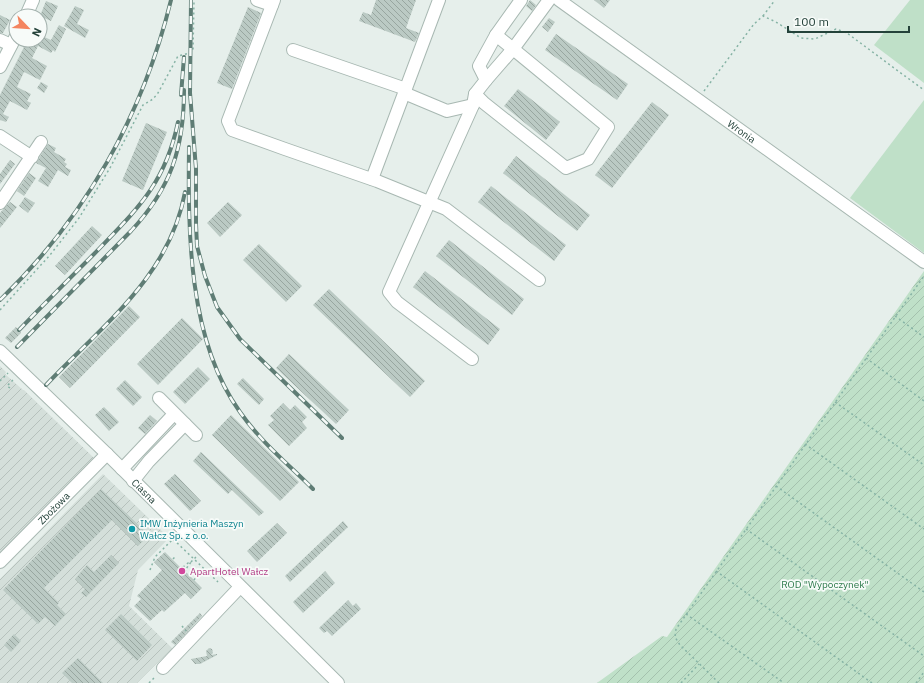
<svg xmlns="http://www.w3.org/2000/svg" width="924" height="683" font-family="'IBM Plex Sans',sans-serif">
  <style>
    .industrial { fill: url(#industrial-furrows) }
    .grass { fill: #bfe0c8 }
    .garden { fill: url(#garden-furrows) }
    .building { fill: url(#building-back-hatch) }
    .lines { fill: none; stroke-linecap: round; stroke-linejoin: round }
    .minor-casing { stroke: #a8b8b2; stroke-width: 14 }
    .path { stroke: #86b3a5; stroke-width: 1.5; stroke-dasharray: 2 3; stroke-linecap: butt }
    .minor { stroke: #fff; stroke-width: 12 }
    .rail-casing { stroke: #5f7d75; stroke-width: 4 }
    .rail { stroke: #f7fbf9; stroke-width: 2.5; stroke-dasharray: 8; stroke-linecap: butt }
    .culture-dot { fill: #0f9aa8; stroke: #f7fbf9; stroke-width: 1.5 }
    .hotel-dot { fill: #d1479c; stroke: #f7fbf9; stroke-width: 1.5 }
    .labels { text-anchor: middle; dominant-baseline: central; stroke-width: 3.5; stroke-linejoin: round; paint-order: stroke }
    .street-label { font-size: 10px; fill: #24423a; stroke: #f7fbf9 }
    .culture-label { font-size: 10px; fill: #0d838f; stroke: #f7fbf9; text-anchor: start }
    .hotel-label { font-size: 10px; fill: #b23c85; stroke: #f7fbf9; text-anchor: start }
    .park-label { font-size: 10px; fill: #2d7a4b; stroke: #f7fbf9 }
  </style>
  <defs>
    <pattern id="industrial-furrows" width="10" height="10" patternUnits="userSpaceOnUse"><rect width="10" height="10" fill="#d4dfda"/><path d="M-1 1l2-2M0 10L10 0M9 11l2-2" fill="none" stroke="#b6c1bc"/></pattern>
    <pattern id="garden-furrows" width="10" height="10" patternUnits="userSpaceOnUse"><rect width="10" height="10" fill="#bfe0c8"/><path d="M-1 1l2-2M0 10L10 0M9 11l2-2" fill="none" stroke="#a4c1ad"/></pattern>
    <pattern id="building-back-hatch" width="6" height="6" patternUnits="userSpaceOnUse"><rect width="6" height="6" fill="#bbcac4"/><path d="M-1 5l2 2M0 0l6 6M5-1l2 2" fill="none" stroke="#98a6a0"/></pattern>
  </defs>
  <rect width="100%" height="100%" fill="#e6efeb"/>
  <g class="industrial">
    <path d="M0 366 6 372 5 374 23 390H24L95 459 0 553Z"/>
    <path d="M103 474 169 538 138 570 129 606 172 648 137 683H0V579Z"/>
  </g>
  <g class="grass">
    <path d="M910 0H924V83L874 45Z"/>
    <path d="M924 100V253L850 198Z"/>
  </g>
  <path class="garden" d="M924 271V683H597L662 636 667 637Z"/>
  <g class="building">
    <path d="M376 0H416L406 28 419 33 415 42 359 21 363 12 371 15Z"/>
    <path d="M530 0 536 5 532 11 526 6Z"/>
    <path d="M594 0H610L604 8Z"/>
    <path d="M46 1 58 6 51 21 40 16Z"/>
    <path d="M75 6 84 10 77 24 89 30 85 38 64 26Z"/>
    <path d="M248 7 261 13 232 89 217 83Z"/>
    <path d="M0 15 10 20 3 33H0Z"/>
    <path d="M549 18 555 22 548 32 542 27Z"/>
    <path d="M59 25 66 29 55 52 53 50 51 53 38 46 32 58 47 66 40 80 24 72 17 87 31 94 27 101 31 103 27 110 10 101 3 114 9 117 6 122 0 120V95L27 41 25 40H40V35L51 40Z"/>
    <path d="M556 34 628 84 617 100 545 50Z"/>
    <path d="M41 82 48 86 44 93 37 88Z"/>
    <path d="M518 89 560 122 546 140 504 106Z"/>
    <path d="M652 102 669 115 612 188 595 175Z"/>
    <path d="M146 123 167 132 143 190 122 181Z"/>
    <path d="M48 144 56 148 54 152 66 159 64 162 67 164 65 167 71 170 68 176 58 170 48 187 38 181 46 168 36 163Z"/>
    <path d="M516 156 590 215 577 231 503 173Z"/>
    <path d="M10 160 15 164 0 184V174Z"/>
    <path d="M29 173 36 178 24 196 17 191Z"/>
    <path d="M491 186 566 245 554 261 478 202Z"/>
    <path d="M25 197 35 203 28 213 19 206Z"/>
    <path d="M10 202 17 207 0 228V213Z"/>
    <path d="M228 202 242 215 220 237 207 223Z"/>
    <path d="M92 226 102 235 65 275 55 266Z"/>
    <path d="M449 240 524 299 512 315 436 256Z"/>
    <path d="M259 244 302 286 286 302 243 260Z"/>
    <path d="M425 271 500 329 488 345 413 287Z"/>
    <path d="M329 289 425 381 410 397 313 305Z"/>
    <path d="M129 306 140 317 70 388 59 377Z"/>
    <path d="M182 318 203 339 158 385 137 364Z"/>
    <path d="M16 327 21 333 11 343 5 338Z"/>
    <path d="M289 354 349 410 336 424 276 368Z"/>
    <path d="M198 367 210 379 185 404 173 392Z"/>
    <path d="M243 378 264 399 259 405 237 384Z"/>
    <path d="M125 380 142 397 133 406 116 389Z"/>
    <path d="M283 403 290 410 295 405 307 417 302 422 307 428 289 446 268 425 274 420 270 416Z"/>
    <path d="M104 407 119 422 109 431 95 415Z"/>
    <path d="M150 415 157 421 145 434 138 428Z"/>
    <path d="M231 415 299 482 280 501 212 435Z"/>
    <path d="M201 452 264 512 259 516 232 490 228 494 193 461Z"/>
    <path d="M175 474 201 501 190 511 164 484Z"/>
    <path d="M101 489 149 535 138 546 112 520 44 588 59 603 57 605 66 614 55 626 45 617 38 624 3 590Z"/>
    <path d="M343 521 348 527 290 582 285 576Z"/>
    <path d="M277 523 287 533 257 562 247 551Z"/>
    <path d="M165 552 180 567 182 566 187 571 186 572 202 588 191 599 185 593 164 612 162 610 150 621 134 606 141 599 137 596 162 570 154 562Z"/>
    <path d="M111 555 119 563 86 597 81 593 85 589 75 579 87 565 94 572Z"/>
    <path d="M325 571 335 583 303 613 293 602Z"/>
    <path d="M348 600 353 606 356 603 361 609 332 636 327 631 324 633 319 628Z"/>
    <path d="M200 613 202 616 175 645 171 642Z"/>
    <path d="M121 614 152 645 137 661 105 630Z"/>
    <path d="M14 634 21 641 11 652 4 645Z"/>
    <path d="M209 648 212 649 213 653 211 655 217 654V655L200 664H195L191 659 207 656 206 651Z"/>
    <path d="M78 658 103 683H72L62 673Z"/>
  </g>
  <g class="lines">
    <defs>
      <g id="minor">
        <path d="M257 0 272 5"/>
        <path d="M274 0 228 121 232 130 285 149 377 181 446 209 539 280"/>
        <path id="s1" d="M559 0 924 262"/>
        <path d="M26 16 33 0"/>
        <path d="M0 40 11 45"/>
        <path d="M293 50 406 89"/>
        <path d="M0 67 16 36"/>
        <path d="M486 80 513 49 549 0"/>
        <path d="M404 93 447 111 473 105"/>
        <path d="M475 94 484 103 566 168 588 159 608 127 496 35"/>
        <path d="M0 136 32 157"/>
        <path d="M372 179 439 0"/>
        <path d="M0 203 41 142"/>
        <path id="s2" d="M0 351 107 454 338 683"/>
        <path d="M472 359 397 302 389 292 473 105 475 94 486 80 479 66 496 35 521 0"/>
        <path d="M159 398 196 435"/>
        <path d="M122 469 174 414"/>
        <path d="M133 481 149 461 185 424"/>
        <path id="s3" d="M0 562 107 454"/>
        <path d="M163 668 240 587"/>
      </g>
    </defs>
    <use href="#minor" class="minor-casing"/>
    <g class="path">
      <path d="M763 16 775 0"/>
      <path d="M704 91 754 24 763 16 776 22 801 38 815 39 836 29 847 33 894 68 924 90"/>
      <path d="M0 310 50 255 79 218 110 168 143 105 153 99 158 93 178 56 190 53 193 50 194 0"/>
      <path d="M895 316 924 337"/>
      <path d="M866 358 924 401"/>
      <path d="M0 381 8 373"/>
      <path d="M10 388 7 386 14 379"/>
      <path d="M835 402 924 465"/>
      <path d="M805 444 924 529"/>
      <path d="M776 486 924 592"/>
      <path d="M746 529 924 656"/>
      <path d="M173 559 175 557"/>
      <path d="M191 562 197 556"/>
      <path d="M183 567 188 563 191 562 186 569"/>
      <path d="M150 570 155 557 173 539 218 582"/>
      <path d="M716 571 872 683"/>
      <path d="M194 580 196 577"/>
      <path d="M686 614 784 683"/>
      <path d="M182 626 186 631"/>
      <path d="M149 683 156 676"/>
      <path d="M681 683 699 664"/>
      <path d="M719 683 680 645 675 637 676 629 924 276"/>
      <path d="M916 683 924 672"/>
    </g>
    <use href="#minor" class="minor"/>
    <defs>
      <g id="rail">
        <path d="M191 0 190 93 196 169V224L197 246 205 276 217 307 240 339 342 438"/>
        <path d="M181 95 184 57"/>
        <path d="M189 147C188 232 188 340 240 412 260 441 288 464 313 489"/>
        <path d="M0 300C85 218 143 115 171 0"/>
        <path d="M19 330C44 304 69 279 94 254 136 210 165 185 178 122"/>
        <path d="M17 347 131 231C171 188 184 148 184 90"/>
        <path d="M46 385C102 326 170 276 185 192"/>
      </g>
    </defs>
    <use href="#rail" class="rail-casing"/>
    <use href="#rail" class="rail"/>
  </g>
  <circle class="culture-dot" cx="132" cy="529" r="4"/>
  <circle class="hotel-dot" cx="182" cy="571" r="4"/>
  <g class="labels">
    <g class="street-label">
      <text stroke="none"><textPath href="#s1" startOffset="225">Wronia</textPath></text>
      <text stroke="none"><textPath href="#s2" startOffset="201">Ciasna</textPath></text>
      <text stroke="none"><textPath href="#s3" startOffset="76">Zbożowa</textPath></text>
    </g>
    <g class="culture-label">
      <text x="140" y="523">IMW Inżynieria Maszyn<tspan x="140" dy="12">Wałcz Sp. z o.o.</tspan></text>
    </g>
    <g class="hotel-label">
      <text x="190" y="571">ApartHotel Wałcz</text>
    </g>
    <g class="park-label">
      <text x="825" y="584">ROD "Wypoczynek"</text>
    </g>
  </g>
  <g transform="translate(28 28) rotate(115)"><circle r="19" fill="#f7fbf9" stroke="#a3b1ad"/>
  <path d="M0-3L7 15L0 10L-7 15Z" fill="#f4845f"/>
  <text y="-6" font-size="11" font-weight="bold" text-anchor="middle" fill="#24423a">N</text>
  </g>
  <path d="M788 26v6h121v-6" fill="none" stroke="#24423a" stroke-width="2"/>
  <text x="794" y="26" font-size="12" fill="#24423a" stroke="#f7fbf9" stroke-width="3" paint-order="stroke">100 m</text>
</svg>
